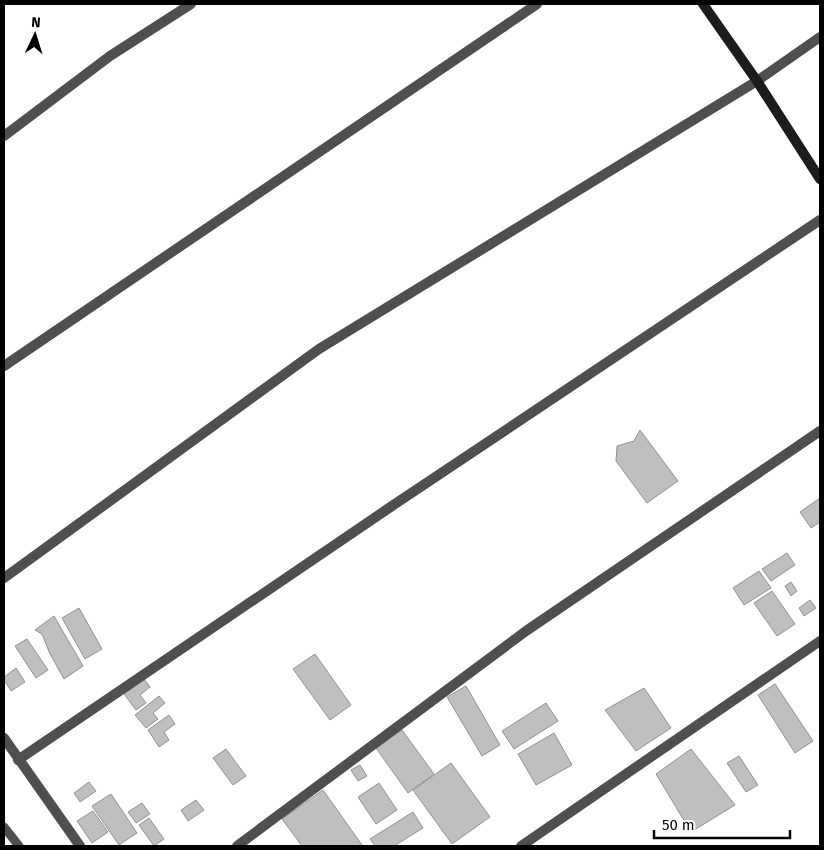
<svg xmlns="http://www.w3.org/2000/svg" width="824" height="850" font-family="'Fira Sans',sans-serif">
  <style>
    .building { fill: #bfbfbf; stroke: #939393 }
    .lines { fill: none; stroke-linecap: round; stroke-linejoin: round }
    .service { stroke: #4f4f4f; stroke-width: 9 }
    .minor { stroke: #4f4f4f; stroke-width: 10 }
    .secondary { stroke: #1c1c1c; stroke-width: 10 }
  </style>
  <rect width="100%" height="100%" fill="#fff"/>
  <g class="building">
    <path d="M640 430 678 481 647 503 616 461 617 446 634 441Z"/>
    <path d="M820 498V522L811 528 800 512Z"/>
    <path d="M787 553 795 565 771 581 762 569Z"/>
    <path d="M759 571 771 588 744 605 733 588Z"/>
    <path d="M791 582 797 591 791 596 785 586Z"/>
    <path d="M772 591 795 624 777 636 754 603Z"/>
    <path d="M810 600 816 608 804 616 799 608Z"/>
    <path d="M79 608 102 649 85 659 62 618Z"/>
    <path d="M54 616 83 666 64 679 50 654 42 634 35 630Z"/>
    <path d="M27 639 48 670 36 678 15 646Z"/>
    <path d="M315 654 351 705 330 720 293 669Z"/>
    <path d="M16 668 25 682 11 691 4 680V677Z"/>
    <path d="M144 679 150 687 140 695 146 703 136 710 124 694Z"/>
    <path d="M775 684 813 741 795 753 758 695Z"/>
    <path d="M466 686 500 745 482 756 447 697Z"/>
    <path d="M644 688 671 728 636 751 605 710Z"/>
    <path d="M159 696 165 703 153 713 158 719 146 728 135 715Z"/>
    <path d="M546 703 558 721 514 749 502 731Z"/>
    <path d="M169 715 175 724 164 732 169 740 159 747 148 730Z"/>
    <path d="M402 730 434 774 408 793 376 748Z"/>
    <path d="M554 733 572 765 536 785 518 754Z"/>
    <path d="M226 749 246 776 233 785 213 758Z"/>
    <path d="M691 749 735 805 691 832 656 774Z"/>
    <path d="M739 756 758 785 746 792 727 763Z"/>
    <path d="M451 763 490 817 452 844 413 790Z"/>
    <path d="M360 765 367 776 358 781 351 770Z"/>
    <path d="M89 782 96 791 80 802 74 793Z"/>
    <path d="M379 783 397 810 376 824 358 797Z"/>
    <path d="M323 790 362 845 361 846H302L282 819Z"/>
    <path d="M111 794 137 833 119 845 92 806Z"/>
    <path d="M196 800 204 810 188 821 181 810Z"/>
    <path d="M142 803 150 814 136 823 128 812Z"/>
    <path d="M93 811 108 832 92 843 77 821Z"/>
    <path d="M413 812 423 828 394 846H375L370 839Z"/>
    <path d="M149 818 164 839 154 846 139 825Z"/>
  </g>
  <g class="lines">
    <path class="service" d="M4 827 19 846"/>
    <g class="minor">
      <path d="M4 136 110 56 191 4"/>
      <path d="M4 366 537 4"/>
      <path d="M4 578 319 349 757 81 820 37"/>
      <path d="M4 738 80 846"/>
      <path d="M18 760 386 510 820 220"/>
      <path d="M237 846 526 631 820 431"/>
      <path d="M521 846 820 641"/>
    </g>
    <path class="secondary" d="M703 4 757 81 820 179"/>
  </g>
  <rect width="824" height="850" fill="none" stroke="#000000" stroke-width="10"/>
  <g transform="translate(35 35) rotate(4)" stroke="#ffffff" stroke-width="4" paint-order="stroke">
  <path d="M0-4L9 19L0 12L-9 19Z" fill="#000000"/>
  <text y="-8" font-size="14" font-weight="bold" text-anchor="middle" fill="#000000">N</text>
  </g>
  <path d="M654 830v8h136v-8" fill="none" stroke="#000000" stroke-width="2.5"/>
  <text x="662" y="830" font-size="15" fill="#000000" stroke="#ffffff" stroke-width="4" paint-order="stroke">50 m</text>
</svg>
